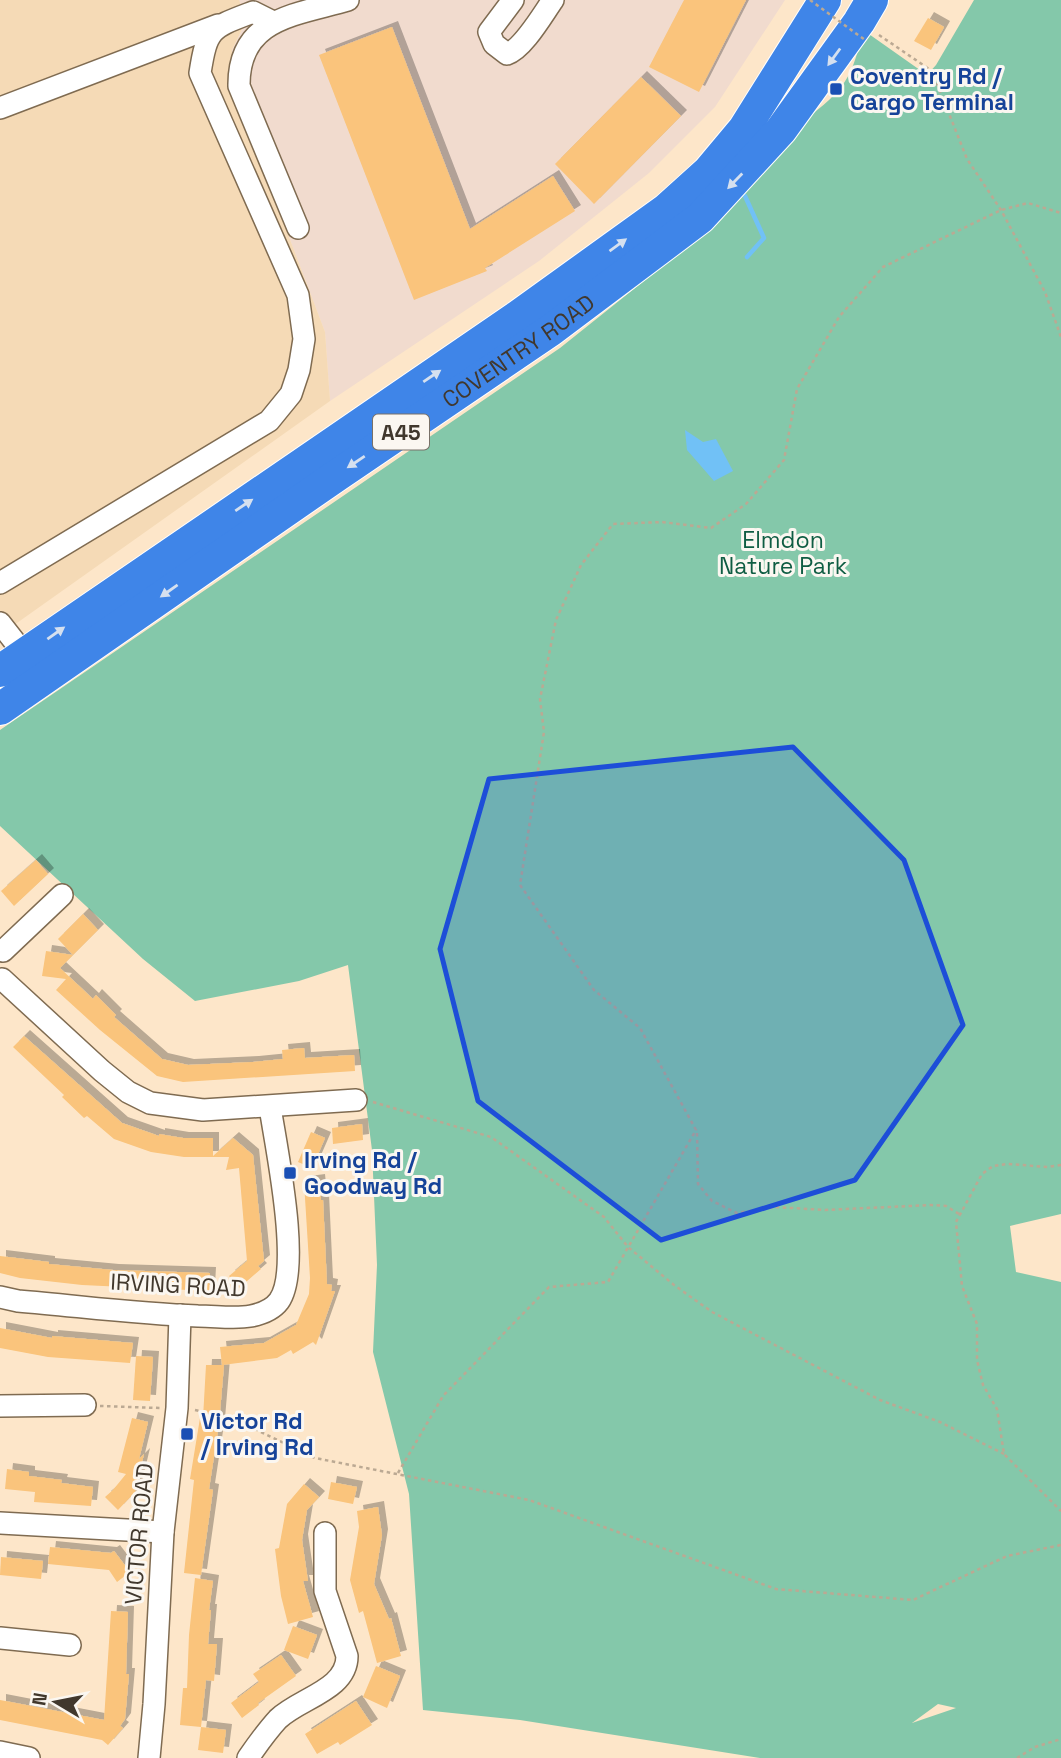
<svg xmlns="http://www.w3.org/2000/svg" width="1061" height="1758" font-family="'Space Grotesk',sans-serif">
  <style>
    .industrial { fill: #f1dbce }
    .built { fill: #f5dab6 }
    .green { fill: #84c8aa; fill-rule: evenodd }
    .water { fill: #71c1f6 }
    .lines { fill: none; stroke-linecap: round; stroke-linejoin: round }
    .stream { stroke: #71c1f6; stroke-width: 4.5 }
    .building { fill: #fac47b; filter: url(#shadow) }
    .minor-casing { stroke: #7f6b51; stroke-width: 24 }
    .highway-casing { stroke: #fff; stroke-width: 34 }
    .path { stroke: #bba993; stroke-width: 2.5; stroke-dasharray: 3.5 3.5; stroke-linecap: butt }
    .minor { stroke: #fff; stroke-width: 21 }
    .highway { stroke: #3f85e8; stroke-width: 32 }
    .path-bridge { stroke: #bba993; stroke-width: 2.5; stroke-dasharray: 3.5 3.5; stroke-linecap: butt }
    .oneway { fill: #d5e0ef }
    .marked { fill: #1d4ed8; fill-opacity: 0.2; stroke: #1d4ed8; stroke-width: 5; stroke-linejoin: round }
    .transit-dot { fill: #1a4fb4; stroke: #fbf7f1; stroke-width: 2.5 }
    .labels { text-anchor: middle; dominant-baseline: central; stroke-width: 6; stroke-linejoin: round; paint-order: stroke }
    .shield { fill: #fbf7f1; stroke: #797168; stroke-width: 2 }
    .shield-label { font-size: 21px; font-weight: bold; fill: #41382d }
    .transit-label { font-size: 23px; font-weight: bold; fill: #164399; stroke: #fbf7f1; text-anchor: start }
    .street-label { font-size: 23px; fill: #41382d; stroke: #fbf7f1 }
    .park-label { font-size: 23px; fill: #0f5d43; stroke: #fbf7f1 }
  </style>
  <defs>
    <filter id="shadow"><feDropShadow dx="6" dy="-6" stdDeviation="0" flood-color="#0004"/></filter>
  </defs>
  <rect width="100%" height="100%" fill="#fde6c9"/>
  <path class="industrial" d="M239 0H785L715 107 649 173 539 261 330 401 325 332 234 92 232 50 242 29 238 18 243 11Z"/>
  <path class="built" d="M0 0H239L243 11 238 18 242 29 232 50 234 92 325 332 330 401 0 635Z"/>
  <path class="green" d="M974 0H1061V1214L1010 1226 1016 1272 1061 1282V1758H760L520 1720 423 1710 409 1494 373 1352 377 1265 372 1150 348 965 299 981 195 1001 143 959 0 826V730L560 348 714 225 811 115C828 102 844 88 852 68 857 56 859 44 866 32L927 75 936 65ZM938 1704 956 1708 912 1723Z"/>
  <path class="water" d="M685 430 703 442 716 439 733 471 714 481 687 450Z"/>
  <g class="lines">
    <path class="stream" d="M745 196 764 238 747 257"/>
  </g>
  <g class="building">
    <path d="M684 0H746L699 92 649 67Z"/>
    <path d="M928 18 944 27 931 50 914 41Z"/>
    <path d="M392 27 470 229 553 176 575 211 485 268 487 271 414 300 319 55Z"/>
    <path d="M641 77 681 116 594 204 555 164Z"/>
    <path d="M36 860 48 874 14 906 1 891Z"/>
    <path d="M83 914 98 930 73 955 58 939Z"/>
    <path d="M46 951 73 955 60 968 93 999 96 995 116 1015 114 1017 162 1059 188 1065 253 1062 283 1059 282 1050 304 1048 305 1058 354 1055 355 1071 183 1082 157 1076 100 1030 56 990 66 979 42 976Z"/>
    <path d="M24 1036 122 1123 159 1136V1134L183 1138H213V1156L233 1138 253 1155 264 1261 258 1266 261 1269 239 1288 229 1276 247 1261 239 1168 226 1170 229 1157H184L151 1152 114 1139 87 1116 84 1118 62 1097 64 1095 13 1047Z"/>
    <path d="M362 1124 363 1140 333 1144 332 1128Z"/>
    <path d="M311 1132 325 1138 312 1168 298 1162Z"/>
    <path d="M319 1180 321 1200H323L327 1284 332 1285 331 1291H335L316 1345 313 1342 293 1354 291 1350 277 1358 222 1365 220 1347 264 1343 296 1325 309 1294 310 1278 304 1182Z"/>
    <path d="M0 1256 49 1262V1264L113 1270 210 1273 209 1291 82 1285 20 1278 0 1273Z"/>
    <path d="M0 1328 52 1338V1336L133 1343 130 1363 48 1357 0 1348Z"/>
    <path d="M136 1356 153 1357 150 1401 133 1400Z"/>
    <path d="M206 1365H224L219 1424 209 1489 213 1490 201 1575 184 1573 194 1480 190 1479 200 1418H203Z"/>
    <path d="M132 1418 148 1422 139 1459 144 1454 135 1492 118 1510 105 1497 113 1490 126 1474 118 1472Z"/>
    <path d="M7 1469 29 1472V1476L62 1480 61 1483 93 1487 91 1506 34 1502 35 1492 5 1489Z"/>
    <path d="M331 1482 357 1487 353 1504 328 1499Z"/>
    <path d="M304 1484 319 1497 307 1510 302 1540 308 1581H303L313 1617 288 1624 281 1596 275 1549 279 1548 287 1504Z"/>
    <path d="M378 1507 382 1535 374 1584 389 1619 391 1618 401 1656 377 1663 363 1611 359 1613 350 1580 359 1527 357 1511Z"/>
    <path d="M50 1547 111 1553 114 1551 130 1572 117 1582 109 1570 48 1564Z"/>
    <path d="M1 1557 43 1561 41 1579 0 1575Z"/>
    <path d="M195 1578 213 1581 209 1610H211L208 1644H217L214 1681 206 1680 201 1727 180 1725 183 1688H187L189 1635Z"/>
    <path d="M111 1611 128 1612 126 1674H129L125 1719 120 1726 123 1728 108 1745 102 1740 0 1720V1700L104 1720Z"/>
    <path d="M293 1626 317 1635 308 1659 284 1650Z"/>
    <path d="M281 1655 296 1676 258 1703 259 1705 242 1718 231 1703 259 1682 253 1674Z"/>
    <path d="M376 1666 400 1676 387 1708 363 1697Z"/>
    <path d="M356 1701 372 1725 340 1745 338 1742 317 1754 305 1734Z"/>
    <path d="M201 1727 226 1730 223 1753 198 1750Z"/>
  </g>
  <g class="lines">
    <defs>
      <g id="minor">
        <path d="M513 0 489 32 494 44 507 54C523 49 543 14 553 0"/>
        <path d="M0 108 218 25"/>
        <path d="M298 228 239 86C238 18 296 15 348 0"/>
        <path d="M0 583 269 421 291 394 299 370 304 339 298 295 200 73C207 28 211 28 253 12L273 22"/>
        <path d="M0 623 25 655"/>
        <path d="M3 951 62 895"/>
        <path d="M2 979 102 1071 128 1092 150 1103 203 1110 356 1100"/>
        <path d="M0 1297 18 1301C78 1306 138 1314 198 1316 216 1316 235 1319 251 1316 261 1314 273 1309 279 1301 302 1269 276 1147 270 1107"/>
        <path d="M0 1406 85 1405"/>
        <path d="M0 1523 163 1532"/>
        <path d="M0 1638 70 1645"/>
        <path d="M0 1752 29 1758"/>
        <path d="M149 1758 154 1704 163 1532 177 1408 180 1315"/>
        <path d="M248 1758C257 1745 267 1731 278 1719 300 1698 347 1690 347 1656L325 1591V1533"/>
      </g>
      <g id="highway">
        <path d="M0 671 517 317 667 209 708 172 744 129 825 0"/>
        <path id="s1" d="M0 709 336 476 551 330 700 218 781 130 859 22 872 0"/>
      </g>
    </defs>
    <use href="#minor" class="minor-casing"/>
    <use href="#highway" class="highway-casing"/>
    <g class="path">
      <path d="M879 35 932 71 967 159 1001 210 1045 292 1061 337"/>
      <path d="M373 1102 491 1137 604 1217 628 1247 674 1285 712 1312 880 1400 940 1422 1004 1454"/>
      <path d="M697 1133 698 1184 712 1201 737 1213 775 1207 825 1210 931 1205 946 1206 959 1214"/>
      <path d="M1061 1165 1048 1167 1008 1164 993 1166 982 1174 956 1222 962 1286 977 1324V1360L983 1385 997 1409 1004 1454 1061 1511"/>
      <path d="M100 1406 160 1408"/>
      <path d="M195 1410 234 1419 315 1458 529 1500 776 1589 913 1600 1007 1556 1061 1545"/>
      <path d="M398 1473 443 1396 549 1287 608 1282 696 1130 640 1028 594 990 520 885 544 732 540 699 556 620 581 565 613 524 662 522 711 528 746 504 784 460 797 389 839 317 883 267 1001 210 1028 203 1061 213"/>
      <path d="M1017 1758 1035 1747 1061 1739"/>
    </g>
    <use href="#minor" class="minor"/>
    <use href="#highway" class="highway"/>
    <path class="path-bridge" d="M810 0 865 40"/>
  </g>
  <defs><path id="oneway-solid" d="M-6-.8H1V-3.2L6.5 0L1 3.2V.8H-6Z" transform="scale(1.75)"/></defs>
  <g class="oneway">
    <use href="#oneway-solid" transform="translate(834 57) rotate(126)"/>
    <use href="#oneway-solid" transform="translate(735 181) rotate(134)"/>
    <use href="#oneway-solid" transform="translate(618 245) rotate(-36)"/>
    <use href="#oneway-solid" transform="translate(432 376) rotate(-34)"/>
    <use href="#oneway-solid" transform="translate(356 462) rotate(146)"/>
    <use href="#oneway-solid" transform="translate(244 505) rotate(-34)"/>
    <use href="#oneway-solid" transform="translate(169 591) rotate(145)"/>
    <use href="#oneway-solid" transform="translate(56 633) rotate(-35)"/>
  </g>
  <path class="marked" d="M793 747 904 860 963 1025 855 1180 661 1240 478 1101 440 949 489 779Z"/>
  <g class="transit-dot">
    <rect x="829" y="82" width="14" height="14" rx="3.5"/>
    <rect x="283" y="1166" width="14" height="14" rx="3.5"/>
    <rect x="180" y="1427" width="14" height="14" rx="3.5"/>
  </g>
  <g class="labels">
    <rect class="shield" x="373" y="414.5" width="56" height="35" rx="5"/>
    <g class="shield-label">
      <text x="401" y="432">A45</text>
    </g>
    <g class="transit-label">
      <text x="850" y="76">Coventry Rd /<tspan x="850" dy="26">Cargo Terminal</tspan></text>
      <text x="304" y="1160">Irving Rd /<tspan x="304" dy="26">Goodway Rd</tspan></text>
      <text x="201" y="1421">Victor Rd<tspan x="201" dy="26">/ Irving Rd</tspan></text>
    </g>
    <g class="street-label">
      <text stroke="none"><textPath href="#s1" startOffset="630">COVENTRY ROAD</textPath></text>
      <text transform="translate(178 1285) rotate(3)">IRVING ROAD</text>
      <text transform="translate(139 1534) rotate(-85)">VICTOR ROAD</text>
    </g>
    <g class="park-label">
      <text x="783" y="540">Elmdon<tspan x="783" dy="26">Nature Park</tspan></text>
    </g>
  </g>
  <g transform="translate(56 1702) rotate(280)" stroke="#fbf7f1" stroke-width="5" paint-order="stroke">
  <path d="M0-5L12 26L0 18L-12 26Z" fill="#41382d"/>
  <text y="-10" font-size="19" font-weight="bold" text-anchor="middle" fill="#41382d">N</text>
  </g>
</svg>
